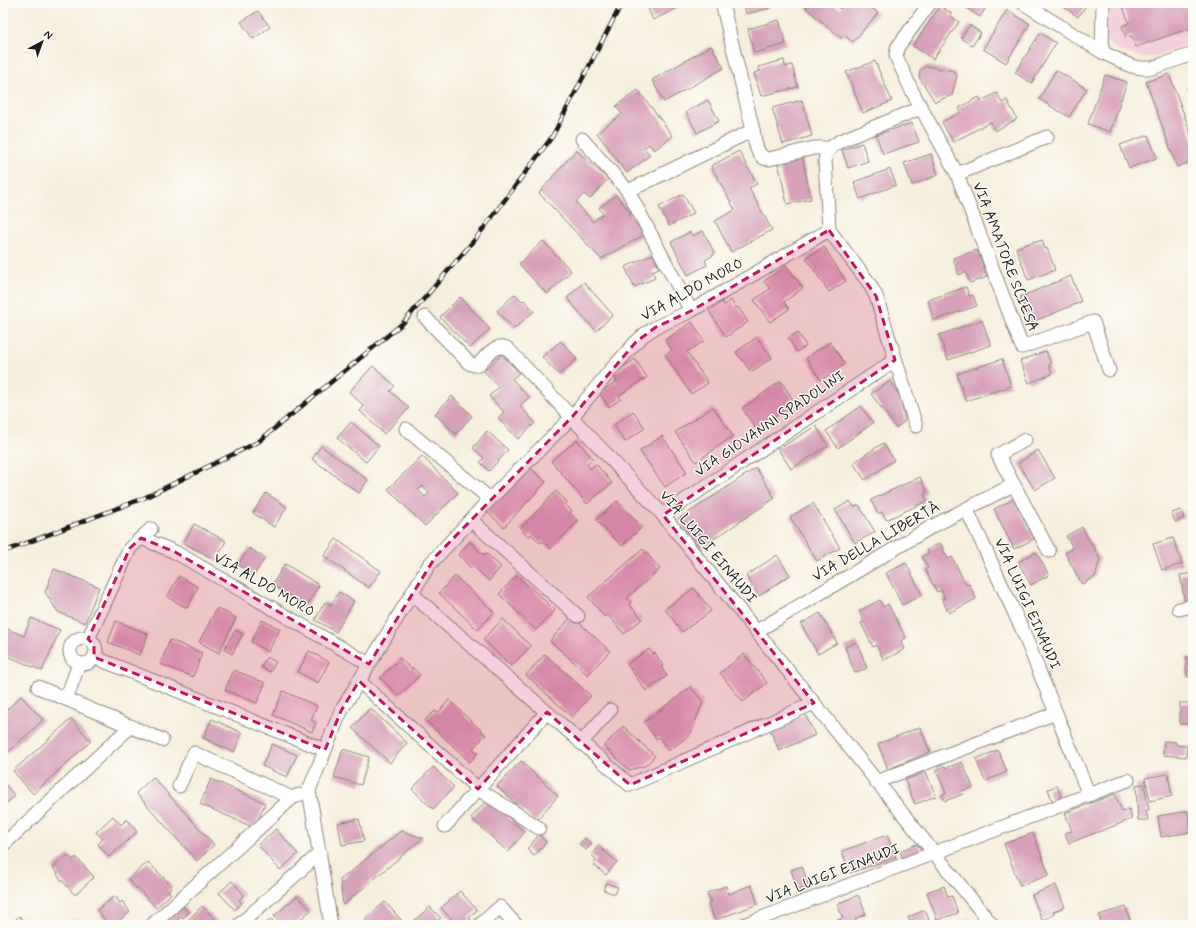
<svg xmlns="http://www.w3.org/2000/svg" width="1196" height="928" font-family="Mynerve,sans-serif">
<rect width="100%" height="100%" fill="#fdfcf7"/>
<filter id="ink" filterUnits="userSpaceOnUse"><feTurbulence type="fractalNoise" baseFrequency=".025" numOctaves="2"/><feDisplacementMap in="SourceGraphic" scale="8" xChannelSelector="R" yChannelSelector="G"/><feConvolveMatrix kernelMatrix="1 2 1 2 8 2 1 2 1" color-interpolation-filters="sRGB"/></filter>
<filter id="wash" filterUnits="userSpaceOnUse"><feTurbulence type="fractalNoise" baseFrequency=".012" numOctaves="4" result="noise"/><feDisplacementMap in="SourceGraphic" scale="16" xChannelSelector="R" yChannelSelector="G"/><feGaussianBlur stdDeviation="0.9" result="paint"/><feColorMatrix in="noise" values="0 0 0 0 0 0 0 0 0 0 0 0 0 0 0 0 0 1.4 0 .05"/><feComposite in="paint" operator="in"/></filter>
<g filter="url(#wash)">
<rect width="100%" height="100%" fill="#f6eedc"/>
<path fill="#f5cfdb" d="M1109 3H1193V42L1154 57 1145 58 1119 51 1106 41Z"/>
<g id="blocks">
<g fill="#d8a2ba" fill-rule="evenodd">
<path d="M646 3H688L653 20Z"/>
<path d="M744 3H768L770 8 746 14Z"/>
<path d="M807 3H834L833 4 840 9 845 3H871L869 6 878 13 853 42 844 35 841 38 806 8 809 4Z"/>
<path d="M959 3H989L980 17Z"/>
<path d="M1063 3H1088L1078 17 1061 5Z"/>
<path d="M1133 3H1193V27L1136 47 1132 36 1126 38 1122 26 1129 23 1123 7Z"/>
<path d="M940 6 951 13 950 15 959 22 933 59 913 46Z"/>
<path d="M1007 10 1030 24 1006 63 983 49Z"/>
<path d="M258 11 270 27 253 39 241 22Z"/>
<path d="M779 20 786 44 754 53 748 29Z"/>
<path d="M970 25 981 33 972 46 961 38Z"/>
<path d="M1040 33 1056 43 1032 83 1015 73Z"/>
<path d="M711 46 724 68 664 102 652 80Z"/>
<path d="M784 60 785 67 792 65 798 87 761 96 754 73 760 71 758 67Z"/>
<path d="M875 61 892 101 863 113 846 72Z"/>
<path d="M926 66 954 71 957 76 952 95 935 102 919 77 920 70Z"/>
<path d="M1056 70 1087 89 1069 117 1039 99Z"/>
<path d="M1169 74 1193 139V161L1177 167 1146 82Z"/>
<path d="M1105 75 1127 82 1110 132 1088 124Z"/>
<path d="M1193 84V102L1187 87Z"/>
<path d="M638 90 673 136 654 150 649 144 644 148 650 155 627 173 597 133 622 114 616 106Z"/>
<path d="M997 93 1002 103 1007 100 1017 119 995 131 991 122 953 142 942 122 961 112 959 108 979 97 981 101Z"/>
<path d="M708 100 719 121 697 133 686 112Z"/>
<path d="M802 100 812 136 783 144 772 108Z"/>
<path d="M912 123 919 142 883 154 876 135Z"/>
<path d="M1148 135 1157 158 1129 168 1120 145Z"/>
<path d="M862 143 868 161 848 168 842 150Z"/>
<path d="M576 150 608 179 590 199 584 194 576 202 593 222 603 214 599 208 616 195 631 213 629 215 644 235 601 259 539 193Z"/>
<path d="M739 151 757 184 749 188 772 230 731 252 715 221 735 210 711 166Z"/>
<path d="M931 154 938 175 912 185 904 163Z"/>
<path d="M802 156 811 199 787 204 778 161Z"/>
<path d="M890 169 896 185 860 199 854 182Z"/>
<path d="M683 194 694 213 669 226 659 207Z"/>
<path d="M703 231 715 254 705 260 707 265 688 275 671 242 690 232 692 236Z"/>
<path d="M1042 240 1045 249 1047 248 1055 270 1028 280 1016 248 1035 241 1036 242Z"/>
<path d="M543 241 571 271 547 294 519 264Z"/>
<path d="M824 247 846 281 829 292 806 258Z"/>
<path d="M977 250 987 277 970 283 966 272 959 275 953 258Z"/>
<path d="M653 254 659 268 652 271 655 278 634 287 625 267Z"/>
<path d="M786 265 803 288 784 302 789 309 770 322 754 300 770 289 764 281Z"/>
<path d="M1071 276 1081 302 1030 323 1020 297Z"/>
<path d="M584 282 613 315 596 331 567 298Z"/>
<path d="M966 287 969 296 973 295 977 306 934 320 928 300Z"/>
<path d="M515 294 522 301 524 300 534 311 514 329 497 311Z"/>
<path d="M460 297 490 329 470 348 440 317Z"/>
<path d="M731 300 736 308 738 307 748 322 726 337 709 311 722 302 724 305Z"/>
<path d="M982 320 991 345 948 360 939 335Z"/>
<path d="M692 322 704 341 687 352 708 383 691 394 665 355 672 350 665 340Z"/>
<path d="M798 332 806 346 797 352 788 338Z"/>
<path d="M757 337 772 358 751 372 736 352Z"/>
<path d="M561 341 577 359 559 375 542 357Z"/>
<path d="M830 342 845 364 821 380 806 358Z"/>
<path d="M1046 351 1051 364 1049 365 1052 374 1029 383 1020 361Z"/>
<path d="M502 354 519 373 512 379 529 397 520 406 535 423 518 439 498 418 504 412 489 396 499 387 484 371Z"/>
<path d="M635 359 647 377 619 396 621 399 609 407 599 393 617 381 613 374Z"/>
<path d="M1002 359 1011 386 966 401 957 374Z"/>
<path d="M373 366 395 386 390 391 409 408 384 434 360 411 364 406 349 392Z"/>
<path d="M781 381 795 403 756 429 742 408Z"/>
<path d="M890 381 900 396 905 421 896 428 871 394Z"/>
<path d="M452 396 472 416 456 434 435 414Z"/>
<path d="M861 406 873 423 838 448 826 431Z"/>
<path d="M713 407 733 436 696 462 675 432Z"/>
<path d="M633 411 645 428 625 442 614 425Z"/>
<path d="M351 422 379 446 366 462 337 438Z"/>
<path d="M816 426 828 446 791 469 778 449Z"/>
<path d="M487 431 508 450 489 471 480 462 484 458 473 448Z"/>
<path d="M662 436 687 472 665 487 640 451Z"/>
<path d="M577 440 593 459 587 464 590 469 596 464 612 483 587 504 551 461Z"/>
<path d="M883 443 894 460 865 480 853 463Z"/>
<path d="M321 446 368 480 359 493 312 459Z"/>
<path d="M1038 450 1055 478 1035 490 1018 463Z"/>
<path d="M422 456 458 493 425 526 388 489ZM423 486 429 493 425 497 418 490Z"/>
<path d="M528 466 546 482 504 527 486 511Z"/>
<path d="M756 468 775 498 699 549 679 519Z"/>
<path d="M920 477 927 492 924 494 927 501 886 520 882 512 878 514 871 500Z"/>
<path d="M556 491 567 502 565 504 572 511 570 513 578 521 551 549 542 541 540 543 531 534 529 537 520 529Z"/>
<path d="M266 493 287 507 274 527 253 513Z"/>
<path d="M1014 499 1034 539 1014 549 994 509Z"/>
<path d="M617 501 642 527 622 546 596 520Z"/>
<path d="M850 501 854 507 859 505 875 532 855 543 835 510Z"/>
<path d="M813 503 840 548 817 561 790 517Z"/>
<path d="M1181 510 1184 518 1175 522 1172 513Z"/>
<path d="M1193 512V523L1189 513Z"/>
<path d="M194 524 226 541 216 560 184 543Z"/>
<path d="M1082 527 1100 559 1095 577 1082 584 1065 553 1073 548 1066 536Z"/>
<path d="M1193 533V548L1188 535Z"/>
<path d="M1173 538 1182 564 1162 570 1153 544Z"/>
<path d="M336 539 381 571 369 588 324 556Z"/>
<path d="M470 542 484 555 486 553 501 567 489 581 474 567 472 569 458 555Z"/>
<path d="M940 543 948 559 952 557 966 585 969 584 976 599 949 613 942 599 945 598 941 590 937 592 925 570 928 568 922 557 929 553 927 550Z"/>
<path d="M249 548 265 558 254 575 238 565Z"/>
<path d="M643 549 660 569 627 598 631 602 629 604 642 619 624 634 607 614 605 617 588 597Z"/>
<path d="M1036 552 1049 575 1031 585 1018 562Z"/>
<path d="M777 555 790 575 759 596 746 576Z"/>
<path d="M906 563 922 595 902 605 886 573Z"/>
<path d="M285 564 319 585 307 606 272 585Z"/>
<path d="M54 569 99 587 85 623 58 612 45 592Z"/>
<path d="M1193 573V601L1185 603 1180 575Z"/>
<path d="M517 575 555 610 536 630 499 594Z"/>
<path d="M179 576 198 587 187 608 167 597Z"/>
<path d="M455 576 494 612 478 630 439 593Z"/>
<path d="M694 588 711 611 682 632 665 609Z"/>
<path d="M339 592 354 601 336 632 315 620 325 602 331 605Z"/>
<path d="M880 600 883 607 888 604 906 638 901 641 905 649 884 660 876 645 873 647 861 623 864 622 859 611Z"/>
<path d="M217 608 236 618 219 653 199 642Z"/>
<path d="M820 613 837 643 818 654 801 624Z"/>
<path d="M572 616 610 651 588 675 550 641Z"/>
<path d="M31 618 60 630 42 671 3 654V627L24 636Z"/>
<path d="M503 619 531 646 511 666 483 639Z"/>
<path d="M262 620 280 629 268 652 251 642Z"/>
<path d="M116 621 148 634 140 655 108 642Z"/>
<path d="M235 630 243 634 232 654 224 649Z"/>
<path d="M170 640 202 653 193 677 160 664Z"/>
<path d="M857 642 867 668 855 673 845 647Z"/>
<path d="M649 649 653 654 655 653 663 666 661 667 667 676 646 691 627 664Z"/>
<path d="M309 651 329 662 318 683 298 672Z"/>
<path d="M545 654 591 696 572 717 526 675Z"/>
<path d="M744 654 767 683 743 702 720 673Z"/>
<path d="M267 657 276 662 270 672 261 667Z"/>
<path d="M1186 657H1193V676L1187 677Z"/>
<path d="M400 658 411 669 413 668 420 675 399 696 380 678Z"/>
<path d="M234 670 265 683 257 703 225 690Z"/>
<path d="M691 687 703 702 690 735 668 751 659 737 656 739 644 722Z"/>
<path d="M283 691 317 706 311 720 316 723 312 732 273 715Z"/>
<path d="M21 696 43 720 3 757V713Z"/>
<path d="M449 700 486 735 473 748 478 753 470 762 425 720 435 711 438 713Z"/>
<rect x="1180" y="703" width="13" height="21"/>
<path d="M370 708 407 743 390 763 352 728Z"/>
<path d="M805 714 815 735 779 751 770 729Z"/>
<path d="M71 719 91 741 33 794 13 771Z"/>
<path d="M212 719 242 733 234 752 203 738Z"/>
<path d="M623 726 655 756 645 766 629 770 604 746Z"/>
<path d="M920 727 930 752 888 769 878 744Z"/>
<path d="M1164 741 1176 742V745L1187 746 1186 757 1163 755Z"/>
<path d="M272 744 297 755 287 777 262 766Z"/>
<path d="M343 749 369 757 361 785 334 777Z"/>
<path d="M998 750 1007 772 985 781 976 759Z"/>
<path d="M521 761 558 796 535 822 497 786Z"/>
<path d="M962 762 973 787 962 791 963 794 945 801 942 795 946 793 936 770 945 766 946 768Z"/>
<path d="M433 767 454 787 433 809 412 789Z"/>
<path d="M926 772 936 796 915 804 905 780Z"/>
<path d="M1168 774 1172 796 1150 801 1145 778Z"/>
<path d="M153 777 214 845 197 861 136 793Z"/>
<path d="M211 779 265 803 255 828 200 804Z"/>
<path d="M4 783 15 796 3 806V784Z"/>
<path d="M1144 784 1149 810H1146L1148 820H1138L1136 785Z"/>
<path d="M1057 786 1062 799 1053 803 1048 789Z"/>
<path d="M1115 794 1122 812 1129 809 1132 819 1069 843 1065 833 1072 831 1065 813Z"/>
<path d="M488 799 525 832 508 852 471 818Z"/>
<path d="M1188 811 1191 832 1161 837 1158 816Z"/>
<path d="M113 816 121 825 127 819 137 832 109 857 98 844 103 839 96 832Z"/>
<path d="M359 819 364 841 342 845 338 823Z"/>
<path d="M276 829 298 854 280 870 258 845Z"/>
<path d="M401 831 423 838 343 905 340 880Z"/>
<path d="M1033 833 1049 875 1020 886 1004 844Z"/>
<path d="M539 835 546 842 534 856 527 849Z"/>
<path d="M887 835 896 857 850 873 842 851Z"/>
<path d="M585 838 592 844 586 850 579 844Z"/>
<path d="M917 844 923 852 903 859 900 851Z"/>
<path d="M598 846 617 862 606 875 593 864 597 860 591 855Z"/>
<path d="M68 855 73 860 76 857 94 877 75 895 57 875 58 874 53 868Z"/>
<path d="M148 862 172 886 168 891 171 894 156 908 137 887 136 888 128 879Z"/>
<path d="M802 866 809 886 798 890 791 870Z"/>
<path d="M232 881 244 895 239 900 242 903 235 910 219 893Z"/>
<path d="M606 883 618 887 615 894 603 890Z"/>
<path d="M751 885 758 904 715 920 708 903 711 902 707 893 726 886 729 894Z"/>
<path d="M1056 885 1065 907 1053 912 1054 915 1042 920 1032 895Z"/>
<path d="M944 886 948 897 952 896 958 913 937 920 927 892Z"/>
<path d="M460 891 477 910 469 918 471 920 466 924 464 921 460 925H457L441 908Z"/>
<path d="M858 895 866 914 855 919 858 925H838L836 921 843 918 837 904Z"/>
<path d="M115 896 120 903 122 901 130 912 113 925H109L97 910Z"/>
<path d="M297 896 311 910 294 925H282L274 916Z"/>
<path d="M385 902 402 921 397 925H370L365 919Z"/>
<path d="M182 905 189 913 183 918 182 916 174 923H170L166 919Z"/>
<path d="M202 906 218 922 215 925H190L187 921Z"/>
<path d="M430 907 441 918 433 925H409Z"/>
<path d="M1126 907 1131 925H1102L1099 915Z"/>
<path d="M925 910 929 920 917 925H911L908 917Z"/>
<path d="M19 916 27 925H10Z"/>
<path d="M271 919 276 925H264Z"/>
<path d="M965 920 970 925H960Z"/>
<path d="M75 921 79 925H70Z"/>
<path d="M1164 921 1165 925H1153V923Z"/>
</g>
</g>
</g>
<g filter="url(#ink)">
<use href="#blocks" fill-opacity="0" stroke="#89857c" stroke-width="1"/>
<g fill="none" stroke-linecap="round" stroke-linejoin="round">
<defs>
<g id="minor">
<path d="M722 3 753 130"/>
<path d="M930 3 897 48 896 56 912 91 957 174 1022 347 1093 322 1109 370"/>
<path d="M1023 3 1102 52 1131 66 1141 68H1152L1193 54"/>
<path d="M1102 52 1103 3"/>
<path d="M582 139 628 191"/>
<path d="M957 174 1047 137"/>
<path d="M829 230 869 283 876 296 916 426"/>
<path d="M829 230 825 160 827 152 830 148"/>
<path d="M691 311 628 191 753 130C755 140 756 159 769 159L814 148H830L840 141 921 108"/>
<path d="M425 317 469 363 474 365H478C485 357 497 341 508 349L663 515 992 925"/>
<path d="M406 429 490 499"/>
<path d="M1025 440 998 455 1049 551"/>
<path d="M967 510 1022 629 1089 795"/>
<path d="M663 515 895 360"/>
<path d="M471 520 578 616"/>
<path d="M141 538 175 552 369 664"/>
<path d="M412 594 630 785 814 703"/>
<path d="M1179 609 1193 606"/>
<path d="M757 631 931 527 1013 485"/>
<circle cx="83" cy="651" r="13"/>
<path d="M88 639 130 548 151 529"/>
<path d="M94 657 325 750"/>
<path d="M359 681 478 789 539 828"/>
<path d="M38 687 162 740"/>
<path d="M66 699 79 664"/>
<path d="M581 743 610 710"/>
<path d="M876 782 1056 713"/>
<path d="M179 786 194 753 292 798 299 795"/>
<path d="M445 826 547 712"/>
<path d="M3 845 131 726"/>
<path d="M152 925 292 798"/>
<path d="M239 925 320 853"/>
<path d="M331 925 309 790 341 711 429 565 490 499 572 417 610 371 636 342 645 334 656 327 691 311 829 230"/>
<path d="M480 925 500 907 516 925"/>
<path d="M743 925 1128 780"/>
</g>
</defs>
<use href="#minor" stroke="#89857c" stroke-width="15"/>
<use href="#minor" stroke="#fff" stroke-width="13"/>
<defs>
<path id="rail" d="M3 552 144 498 258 442 403 323 477 237 552 137 622 3"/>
</defs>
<use href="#rail" stroke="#1c1c1c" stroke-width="4.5"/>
<use href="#rail" stroke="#fdfcf7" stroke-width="3" stroke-dasharray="9" stroke-linecap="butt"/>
</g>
</g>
<path fill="#c2185b" fill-opacity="0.2" stroke="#c2185b" stroke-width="3" stroke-dasharray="8 5" stroke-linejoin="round" d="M829 230 876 296 895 360 663 515 814 703 630 785 547 712 478 789 359 681 341 711 325 750 94 657V645L88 639 130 548 141 538 175 552 369 664 436 556 572 417 636 342 656 327 691 311Z"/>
<g text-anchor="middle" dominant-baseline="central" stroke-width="3" stroke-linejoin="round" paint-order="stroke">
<g font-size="15" fill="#1c1c1c" stroke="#fdfcf7">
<text transform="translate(1005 257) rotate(69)">VIA AMATORE SCIESA</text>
<text transform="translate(692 290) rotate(-29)">VIA ALDO MORO</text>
<text transform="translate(770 424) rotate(-34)">VIA GIOVANNI SPADOLINI</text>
<text transform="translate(876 542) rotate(-30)">VIA DELLA LIBERTÀ</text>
<text transform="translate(708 547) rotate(50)">VIA LUIGI EINAUDI</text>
<text transform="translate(264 585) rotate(30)">VIA ALDO MORO</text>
<text transform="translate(1027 604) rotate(66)">VIA LUIGI EINAUDI</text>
<text transform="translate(833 874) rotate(-21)">VIA LUIGI EINAUDI</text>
</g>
</g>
<rect width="1196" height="928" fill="none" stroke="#fdfcf7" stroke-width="16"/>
<g transform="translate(42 42) rotate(41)" stroke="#fdfcf7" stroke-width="3" paint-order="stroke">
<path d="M0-3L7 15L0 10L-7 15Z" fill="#1c1c1c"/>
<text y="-6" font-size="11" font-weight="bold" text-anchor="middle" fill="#1c1c1c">N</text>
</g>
</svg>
